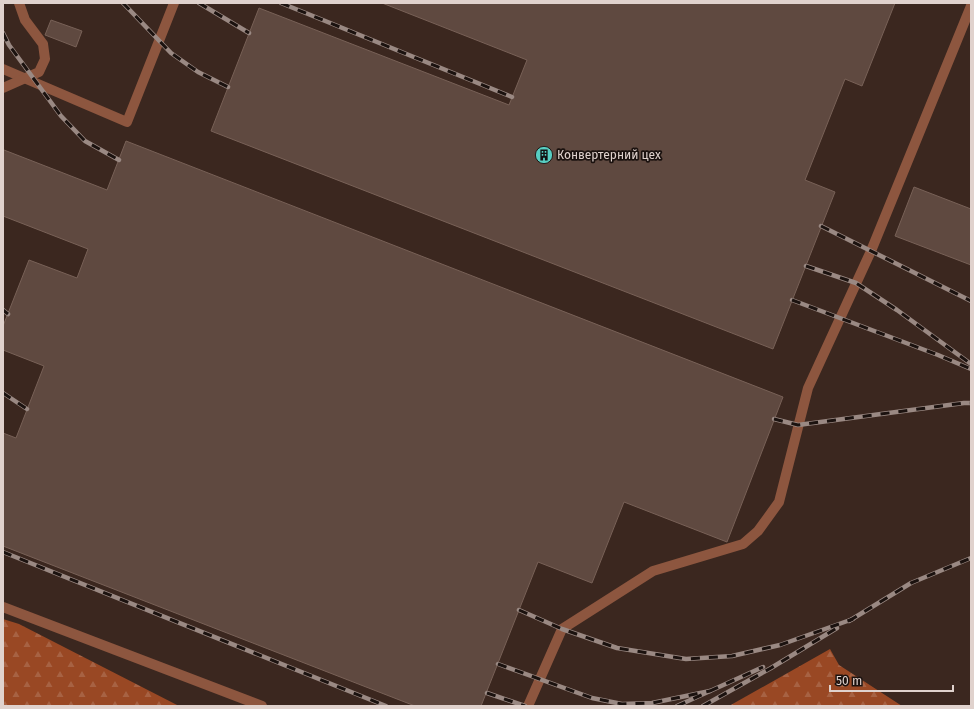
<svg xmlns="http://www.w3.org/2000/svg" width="974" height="709" font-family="'Fira Sans',sans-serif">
<defs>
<pattern id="forest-firs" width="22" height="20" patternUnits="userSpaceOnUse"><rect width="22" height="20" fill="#994824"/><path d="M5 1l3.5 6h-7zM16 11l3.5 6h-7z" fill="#a76243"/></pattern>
</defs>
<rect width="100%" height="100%" fill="#3b271f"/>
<g fill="url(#forest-firs)">
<path d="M3 619 19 624 179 706H3Z"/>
<path d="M830 649 839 665 902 706H729Z"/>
</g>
<g fill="#5f4940" stroke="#786157">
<path d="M382 3H895L862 86 845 79 805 180 835 192 773 349 211 131 259 8 509 105 527 60Z"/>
<path d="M51 20 82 31 76 47 45 35Z"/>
<path d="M126 141 783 397 727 542 624 502 592 583 538 562 481 706H415L3 546V433L16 438 44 366 3 350V326L29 260 77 278 88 249 3 216V151L4 150 107 190Z"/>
<path d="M914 187 971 209V265L895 236Z"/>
</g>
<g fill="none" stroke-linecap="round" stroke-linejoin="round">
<g stroke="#8d563f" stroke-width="10">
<path d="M3 69 127 122 174 3"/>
<path d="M3 88 39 72 45 59 43 44 25 20 19 3"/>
<path d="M3 607 262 706"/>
<path d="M528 706 562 629 653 571 743 544 758 531 779 502 808 388 871 251 971 6"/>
</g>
<defs>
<g id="rail">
<path d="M123 3 171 53 198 72 228 87"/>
<path d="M199 3 249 33"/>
<path d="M281 3 512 97"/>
<path d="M3 33 9 45 61 116 85 141 119 160"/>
<path d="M821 226 971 301"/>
<path d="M806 266 856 283 897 310 971 364"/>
<path d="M792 300 938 355 971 369"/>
<path d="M3 310 8 314"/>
<path d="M3 393 27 409"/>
<path d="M774 419 798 425 964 403H971"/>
<path d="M3 552 386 706"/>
<path d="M519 610 562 629 617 648 686 659 732 656 780 645 853 619"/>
<path d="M849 621 911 583 971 558"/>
<path d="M498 664 592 698 622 704 652 703 710 691"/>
<path d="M487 693 525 706"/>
<path d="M677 706 763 667"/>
<path d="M703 706 771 668 837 628"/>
</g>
</defs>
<use href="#rail" stroke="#9a8983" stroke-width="4.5"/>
<use href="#rail" stroke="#1b120f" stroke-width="3" stroke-dasharray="9" stroke-linecap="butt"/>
</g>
<defs>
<symbol id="building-disc" viewBox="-11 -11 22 22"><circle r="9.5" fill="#57cec2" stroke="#1b120f"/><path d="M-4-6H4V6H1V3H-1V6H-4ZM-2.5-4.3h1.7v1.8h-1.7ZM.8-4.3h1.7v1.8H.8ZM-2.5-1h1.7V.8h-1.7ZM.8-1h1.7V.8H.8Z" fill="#111"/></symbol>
</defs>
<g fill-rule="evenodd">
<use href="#building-disc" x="534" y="145" width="20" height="20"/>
</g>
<g text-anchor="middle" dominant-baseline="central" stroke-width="3.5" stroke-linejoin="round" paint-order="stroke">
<g font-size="12" fill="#e0d2cd" stroke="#1b120f" text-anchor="start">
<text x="557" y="155">Конвертерний цех</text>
</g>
</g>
<rect width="974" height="709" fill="none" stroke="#e0d2cd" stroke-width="8"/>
<path d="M830 685v6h123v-6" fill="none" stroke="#e0d2cd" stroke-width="2"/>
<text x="836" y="685" font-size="12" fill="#e0d2cd" stroke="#1b120f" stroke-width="3" paint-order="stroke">50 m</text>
</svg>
